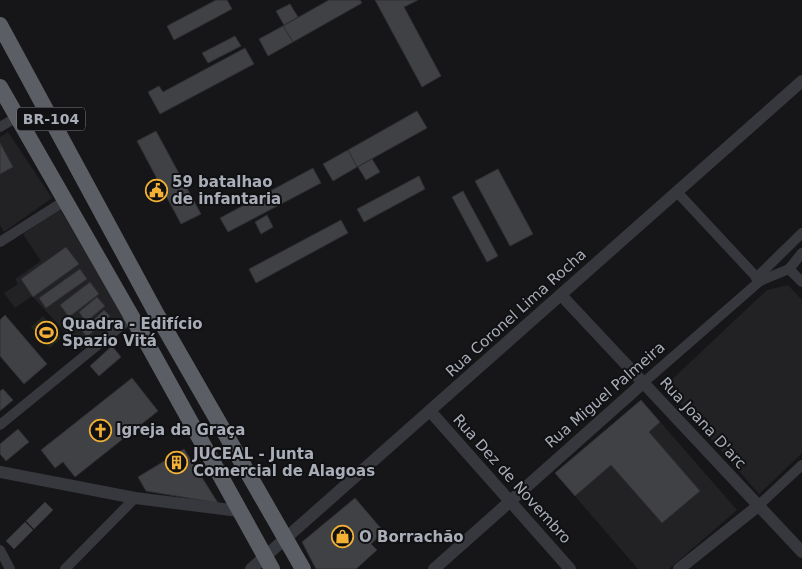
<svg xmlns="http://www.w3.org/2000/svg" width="802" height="569" font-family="'DejaVu Sans',sans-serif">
<rect width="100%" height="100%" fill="#161618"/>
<g fill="#222225">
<path d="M8 132 52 198 4 232 0 225V137Z"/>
<path d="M60 209 124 318 81 349 32 296 15 308 4 293 18 284 15 279 41 261 23 234Z"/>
<path d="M788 285 802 300V453L759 494 665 386 767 290Z"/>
<path d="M641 400 737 510 669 569H638L555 473Z"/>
</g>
<path fill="#1e261f" d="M43 316 61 338 50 348 31 327Z"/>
<g fill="#404145" stroke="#303034">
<path d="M216 0H227L232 9 174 40 167 26Z"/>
<path d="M329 0H360L362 3 293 42 283 26Z"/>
<path d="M375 0H418L404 7 441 76 422 87Z"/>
<path d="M290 4 298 17 284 25 276 11Z"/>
<path d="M283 26 293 42 268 56 259 39Z"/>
<path d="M235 36 241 46 208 63 202 53Z"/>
<path d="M245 48 254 64 160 114 148 92 159 86 163 92Z"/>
<path d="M417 111 427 128 357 167 348 150Z"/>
<path d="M156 131 201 214 181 224 137 141Z"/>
<path d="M0 143 13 167 0 174Z"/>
<path d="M348 150 357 167 333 181 323 164Z"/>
<path d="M372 159 380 172 366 180 358 167Z"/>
<path d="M313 168 321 183 228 232 220 218Z"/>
<path d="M498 169 533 234 510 246 475 181Z"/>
<path d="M419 176 425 189 364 222 357 209Z"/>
<path d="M463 191 498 256 487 262 452 197Z"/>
<path d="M267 215 273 227 261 234 255 222Z"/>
<path d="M341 220 348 233 256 283 249 269Z"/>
<path d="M66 247 79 264 33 297 21 279Z"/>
<path d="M80 269 87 279 46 308 39 298Z"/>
<path d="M90 282 99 294 69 317 60 305Z"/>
<path d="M97 297 105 306 86 322 79 312Z"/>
<path d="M104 310 110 316 87 337 82 331Z"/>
<path d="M5 315 47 364 24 384 0 356V320Z"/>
<path d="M112 346 121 357 99 376 90 366Z"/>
<path d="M132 378 158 411 75 477 63 462 55 468 41 450Z"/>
<path d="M3 389 13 400 0 411V391Z"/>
<path d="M641 400 660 422 649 432 700 491 662 523 611 465 575 496 555 473Z"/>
<path d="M18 429 29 442 6 461 0 454V444Z"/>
<path d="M184 449 218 503 146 491 138 477Z"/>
<path d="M355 498 384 532 371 544 377 550 356 569H316L302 542Z"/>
<path d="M45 502 53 510 34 529 26 521Z"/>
<path d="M25 522 33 530 14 549 6 541Z"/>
</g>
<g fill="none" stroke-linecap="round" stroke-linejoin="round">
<g stroke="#37383d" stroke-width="10">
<path d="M0 127 17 117"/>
<path d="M677 192 760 281"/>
<path d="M0 242 66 200"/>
<path d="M789 269 802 282"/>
<path d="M756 278 802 233"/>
<path d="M643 383 760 281 789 269 802 253"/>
<path d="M0 425 132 317"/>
<path d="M758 506 802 465"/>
<path d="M0 550 10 569"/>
<path d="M65 569 135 498"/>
</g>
<g stroke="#37383d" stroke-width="12">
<path d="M561 295 802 552"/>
<path d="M430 411 570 569"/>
<path d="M0 472 135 498 239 511"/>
<path d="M251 569 802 81"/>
<path d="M434 569 643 383"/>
<path d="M679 569 758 506"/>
</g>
<g stroke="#5b5e65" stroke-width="16">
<path d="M0 25 156 313 303 569"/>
<path d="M0 87 148 345 272 569"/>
</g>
</g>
<defs>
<symbol id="civic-ring" viewBox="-11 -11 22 22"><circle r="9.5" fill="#111113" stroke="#f2b134" stroke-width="1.5"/><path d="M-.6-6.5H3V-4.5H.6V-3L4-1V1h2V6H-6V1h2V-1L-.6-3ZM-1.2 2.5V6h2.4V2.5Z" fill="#f2b134"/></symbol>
<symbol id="stadium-ring" viewBox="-11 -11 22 22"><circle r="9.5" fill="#111113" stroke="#f2b134" stroke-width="1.5"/><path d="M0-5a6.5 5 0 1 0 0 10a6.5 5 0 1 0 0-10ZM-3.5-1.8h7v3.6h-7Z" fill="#f2b134"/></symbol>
<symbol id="church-ring" viewBox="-11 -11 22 22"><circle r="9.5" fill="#111113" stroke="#f2b134" stroke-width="1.5"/><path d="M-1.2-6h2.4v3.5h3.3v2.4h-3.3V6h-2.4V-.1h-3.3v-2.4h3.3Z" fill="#f2b134"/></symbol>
<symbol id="building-ring" viewBox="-11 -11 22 22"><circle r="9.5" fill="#111113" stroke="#f2b134" stroke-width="1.5"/><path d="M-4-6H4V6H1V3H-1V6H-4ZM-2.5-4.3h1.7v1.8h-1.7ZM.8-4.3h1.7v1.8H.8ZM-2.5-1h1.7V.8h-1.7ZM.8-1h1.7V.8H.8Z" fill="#f2b134"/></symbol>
<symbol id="shop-ring" viewBox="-11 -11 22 22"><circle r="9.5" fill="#111113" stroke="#f2b134" stroke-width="1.5"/><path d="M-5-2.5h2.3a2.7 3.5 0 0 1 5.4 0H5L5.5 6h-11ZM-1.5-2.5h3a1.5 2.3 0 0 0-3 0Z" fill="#f2b134"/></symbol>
</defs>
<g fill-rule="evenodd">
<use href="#civic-ring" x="144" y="178" width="25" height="25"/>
<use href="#stadium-ring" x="34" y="320" width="25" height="25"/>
<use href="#church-ring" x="88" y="418" width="25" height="25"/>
<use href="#building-ring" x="164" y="450" width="25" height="25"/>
<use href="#shop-ring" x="330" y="524" width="25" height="25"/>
</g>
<g text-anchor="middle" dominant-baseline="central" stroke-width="4" stroke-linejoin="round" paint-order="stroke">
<rect fill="#111113" stroke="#7b7e86" stroke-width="1" x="17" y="107.5" width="68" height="23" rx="4"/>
<g font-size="14" font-weight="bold" fill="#a8adb8">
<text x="51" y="119">BR-104</text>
</g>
<g font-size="15" font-weight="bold" fill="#a8adb8" stroke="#111113" text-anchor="start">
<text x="172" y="182">59 batalhao<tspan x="172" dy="17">de infantaria</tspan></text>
<text x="62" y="324">Quadra - Edifício<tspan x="62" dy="17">Spazio Vitá</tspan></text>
<text x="116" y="430">Igreja da Graça</text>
<text x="193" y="454">JUCEAL - Junta<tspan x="193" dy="17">Comercial de Alagoas</tspan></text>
<text x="359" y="537">O Borrachão</text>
</g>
<g font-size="15" fill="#a8adb8" stroke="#111113">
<text transform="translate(516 313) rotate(-42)">Rua Coronel Lima Rocha</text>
<text transform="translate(605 395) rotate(-41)">Rua Miguel Palmeira</text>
<text transform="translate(703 423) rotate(47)">Rua Joana D'arc</text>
<text transform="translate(512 479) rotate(48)">Rua Dez de Novembro</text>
</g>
</g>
</svg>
